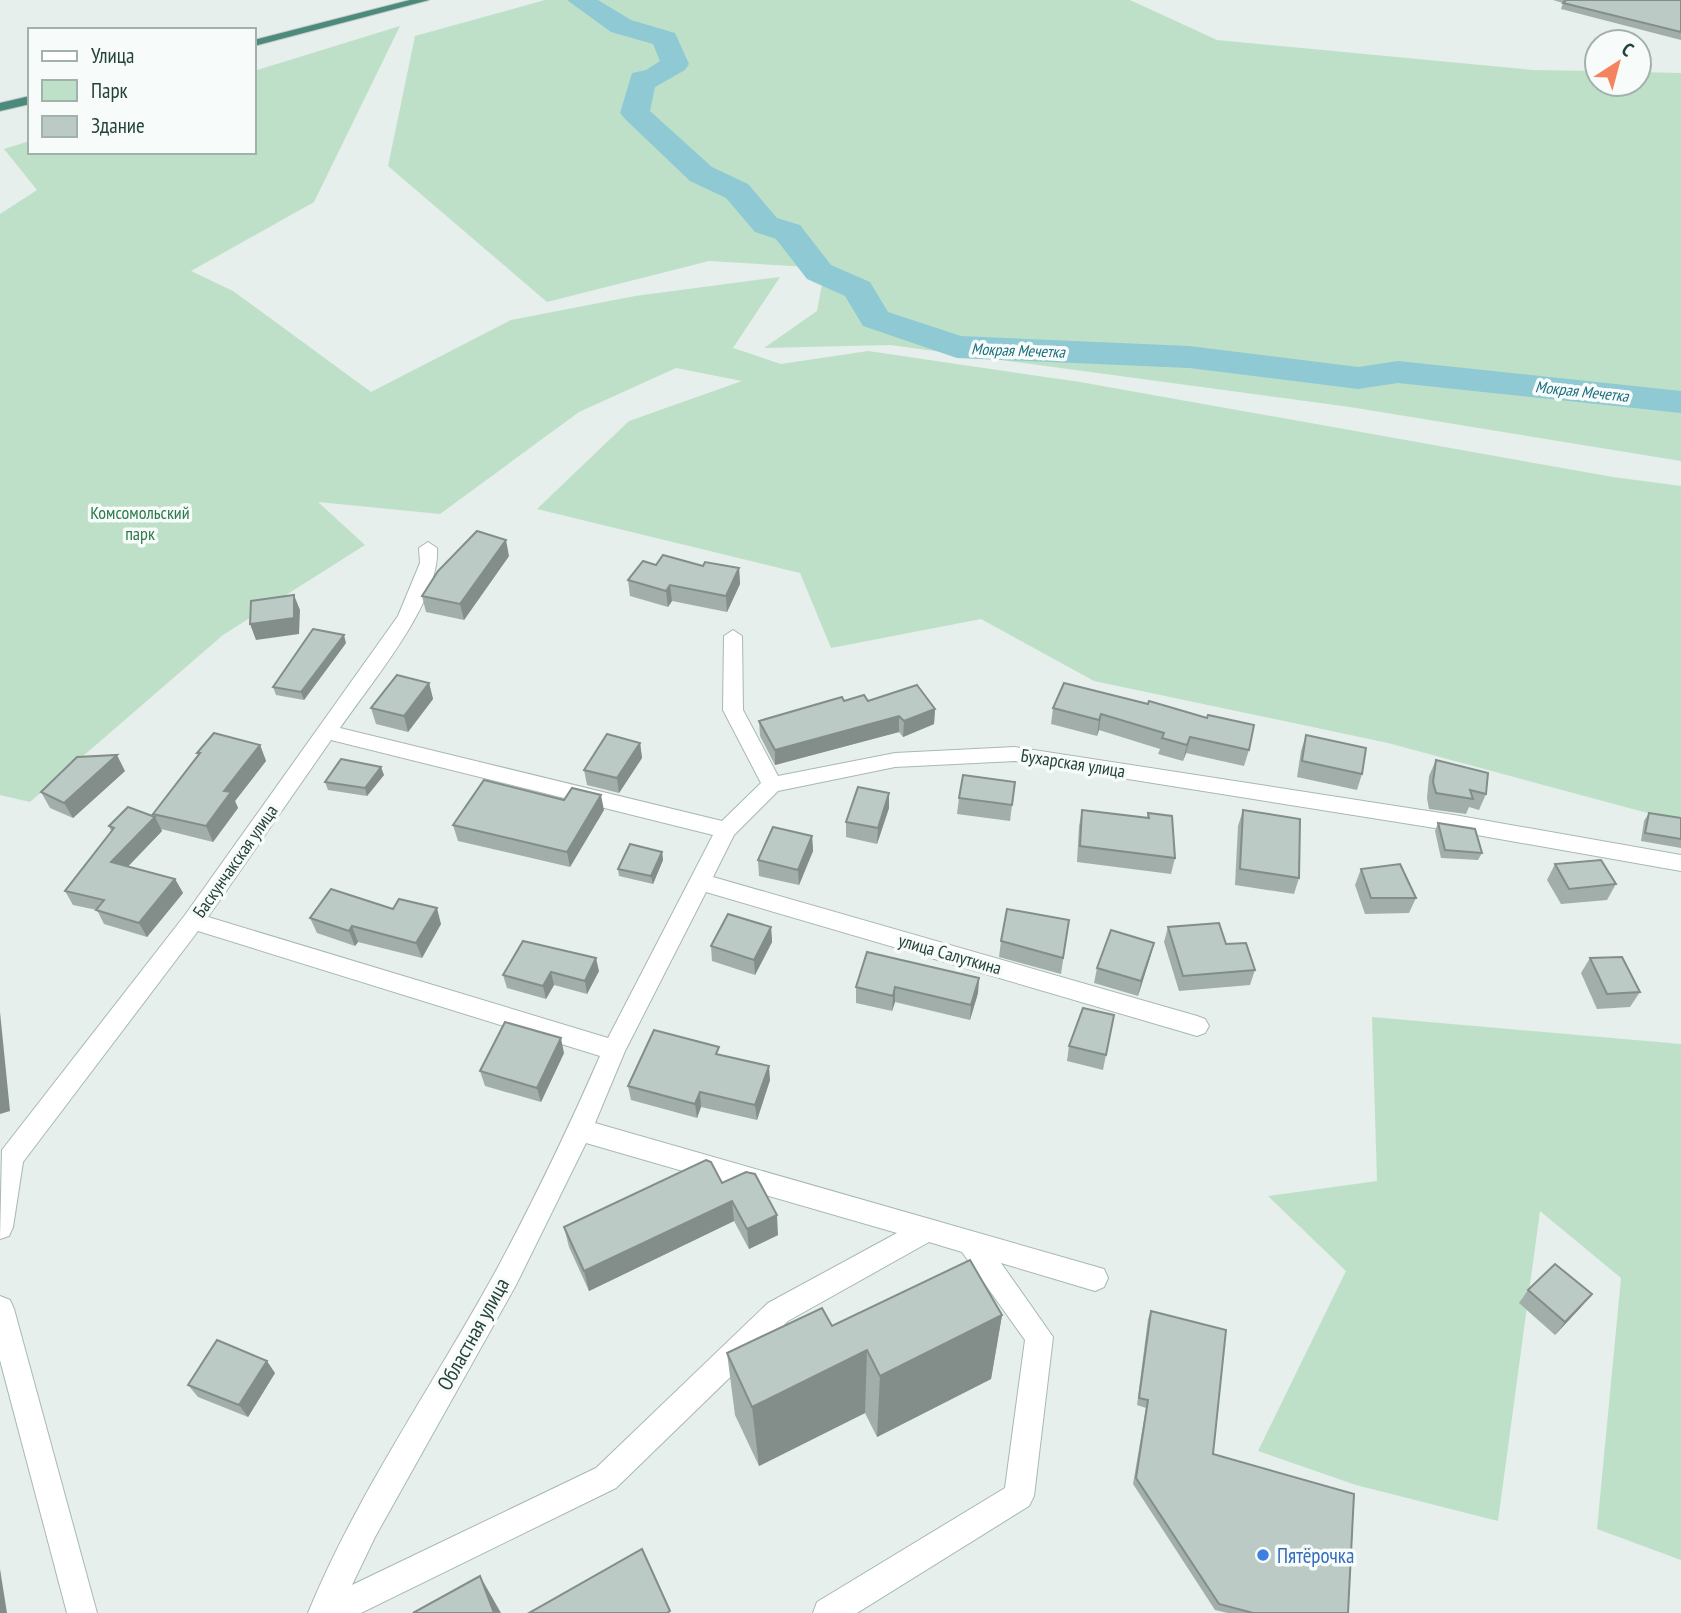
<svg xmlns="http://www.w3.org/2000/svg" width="1681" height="1613" font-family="'PT Sans Narrow',sans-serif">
<rect width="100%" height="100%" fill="#e6efeb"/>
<g fill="#bfe0c8">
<path d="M545 0H1130L1217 40 1533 70 1597 71V84H1639V72L1681 73V461L1350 407 890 345 764 348 817 311 825 268 709 261 547 302 388 166 415 36Z"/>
<path d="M400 26 314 202 191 271 233 291 371 392 511 320 635 296 780 277 733 348 781 364 868 351 1080 382 1613 477 1681 486V822L1388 743 1094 681 981 619 831 648 800 573 537 509 629 421 742 381 676 368 579 412 440 514 318 502 365 545 223 635 30 802 0 795V214L37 190 4 149 30 141V152H254V71Z"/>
<path d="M1372 1017 1681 1044V1560L1597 1529 1621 1278 1540 1211 1498 1521 1356 1485 1258 1451 1346 1271 1268 1196 1377 1181Z"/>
</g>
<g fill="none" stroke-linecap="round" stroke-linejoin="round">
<path fill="#8ec9d4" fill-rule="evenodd" d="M567 0H598L631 20 675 33 689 64 685 70 655 87 650 111 712 167 748 184 777 218 800 225 831 265 870 282 888 312 961 336 1189 346 1358 367 1398 361 1681 391V413L1398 383 1358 389 1189 368 957 358 863 326 845 296 807 279 776 239 755 232 726 198 690 181 625 119 620 113 632 73 646 70 660 61 653 44 611 32Z"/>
<defs>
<g id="minor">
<path d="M428 542 437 548C441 601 370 684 340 728L722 821 761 783 723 710 724 636 733 630 742 636 743 710 778 776 895 753 1015 747 1460 816 1681 855V871L1460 832 1015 761 895 767 778 791 734 835 713 877 1197 1016 1205 1019 1209 1026 1205 1033 1197 1036 706 892 625 1051 595 1123 1104 1269 1108 1278 1104 1287 1095 1291 1001 1263 1053 1337 1034 1496 1029 1506 857 1613H813L817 1602 1005 1488 1025 1340 962 1252 929 1242 788 1321 616 1488 361 1613H308C358 1491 435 1383 498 1267 535 1198 569 1127 600 1056L198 931 23 1162 13 1227 9 1236 0 1239 2 1150 185 915 398 616 420 563 419 548ZM331 740 713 835 608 1038 208 917ZM586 1143 897 1233 768 1303 596 1468 352 1585 375 1537 516 1285Z"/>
<path d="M0 1296 10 1300 14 1309 97 1613H67L0 1360Z"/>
</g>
<g id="trunk">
<path d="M410 0H429L254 46V40Z"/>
<path d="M30 96V104L0 111V103Z"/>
</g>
</defs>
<use href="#minor" stroke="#a8b8b2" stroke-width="2"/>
<use href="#trunk" stroke="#c2cac8" stroke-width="2"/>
<use href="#minor" fill="#fff" fill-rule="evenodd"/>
<use href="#trunk" fill="#4c8a7c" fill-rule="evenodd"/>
</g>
<g fill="#a1aea9">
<path d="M1553 0H1681V40L1561 9 1563 3Z"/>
<path d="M509 556 464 620 426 612 422 596Z"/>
<path d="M656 565 739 568 740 584 727 612 672 601 668 607 630 596 628 580Z"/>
<path d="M346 643 304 700 276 695 273 687Z"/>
<path d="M429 683 433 699 408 732 376 724 371 708Z"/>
<path d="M1064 683 1249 750 1244 766 1186 753 1183 761 1158 754 1160 749 1099 730 1097 736 1051 724 1053 708Z"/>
<path d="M844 701H868L935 709 934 724 903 737 899 732 775 765 760 736 759 721Z"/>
<path d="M1306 735 1362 774 1357 790 1297 777 1301 751Z"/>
<path d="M640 743 642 758 619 793 587 785 584 770Z"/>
<path d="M260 745 266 761 235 801 238 808 213 842 161 829 162 831 128 866 175 879 183 893 147 937 104 924 97 910 73 905 65 891 111 831 109 826 154 817 153 814 198 755 197 753Z"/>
<path d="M1436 760 1486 794 1479 810 1469 807 1466 814 1429 809 1427 798 1429 776Z"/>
<path d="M125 771 73 818 50 808 41 792Z"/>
<path d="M384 775 367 796 328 790 325 782Z"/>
<path d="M1015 782 1010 821 957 814 959 798Z"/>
<path d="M889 793V808L877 844 846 837V822Z"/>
<path d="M604 810 570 867 458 841 453 825Z"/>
<path d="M1082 810 1147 818 1148 813 1175 858 1171 874 1077 862 1079 826Z"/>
<path d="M1243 810 1299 878 1294 894 1235 885 1238 826Z"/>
<path d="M1649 813 1681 818V848L1641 841 1644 821Z"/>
<path d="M1438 823 1482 853 1478 860 1441 858 1435 831Z"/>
<path d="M812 836 813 851 799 885 759 876 758 860Z"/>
<path d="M662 852 663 860 653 884 619 876 618 869Z"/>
<path d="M1555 864 1616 884 1607 900 1561 904 1547 880Z"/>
<path d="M1361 869 1416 898 1409 913 1365 914 1355 885Z"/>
<path d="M310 918 441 924 422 958 358 942 355 946 317 933Z"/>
<path d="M1069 920 1061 974 999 957 1001 941Z"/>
<path d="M771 927 772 942 755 975 712 961 711 946Z"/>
<path d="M1168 927 1226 944 1255 970 1250 985 1179 991 1164 942Z"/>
<path d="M523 941 599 971 587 994 554 985 546 999 507 988 503 975Z"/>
<path d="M1154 943 1138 996 1094 983 1097 968Z"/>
<path d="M1590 958 1640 992 1630 1007 1597 1009 1581 973Z"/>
<path d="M979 978 978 993 970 1020 895 1002 892 1011 856 1003V987Z"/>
<path d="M1069 1046 1106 1055 1103 1070 1067 1061Z"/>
<path d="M564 1053 541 1102 485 1086 480 1071Z"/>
<path d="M719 1055 770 1080 757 1120 701 1107 697 1118 631 1100 628 1086Z"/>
<path d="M722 1183 778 1235 749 1249 734 1221 589 1291 569 1247 564 1227Z"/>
<path d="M1528 1290 1581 1307 1555 1335 1519 1303Z"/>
<path d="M1151 1311 1213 1454 1348 1613H1228L1215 1610 1133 1484 1146 1408 1137 1405 1148 1319Z"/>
<path d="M1002 1315 991 1379 877 1437 865 1413 759 1466 735 1415 727 1353 832 1326Z"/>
<path d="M275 1373 248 1417 198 1397 188 1385Z"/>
</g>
<g fill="#838d89">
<path d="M506 540 509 556 464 620 460 604Z"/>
<path d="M739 568 740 584 727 612 726 596Z"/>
<path d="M670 585 672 601 668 607 666 591Z"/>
<path d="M294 595 300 610 299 634 256 640 250 624Z"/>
<path d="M344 635 346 643 304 700 301 692Z"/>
<path d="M429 683 433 699 408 732 404 716Z"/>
<path d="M935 709 934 724 903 737 904 721Z"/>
<path d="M1101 714 1099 730 1097 736 1099 720Z"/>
<path d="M899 716V732L775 765V750Z"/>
<path d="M1190 737 1186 753 1183 761 1187 745Z"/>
<path d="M640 743 642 758 619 793 617 778Z"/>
<path d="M260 745 266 761 235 801 238 808 213 842 206 826 224 791Z"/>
<path d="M117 755 125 771 73 818 64 803Z"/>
<path d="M381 767 384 775 367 796 365 788Z"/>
<path d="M889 793V808L877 844 878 828Z"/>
<path d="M601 795 604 810 570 867 567 852Z"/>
<path d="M155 817 162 831 119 876 111 862Z"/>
<path d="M812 836 813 851 799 885 798 870Z"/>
<path d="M662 852 663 860 653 884 651 876Z"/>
<path d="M175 879 183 893 147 937 139 923Z"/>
<path d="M437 908 441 924 422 958 416 943Z"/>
<path d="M352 926 358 942 355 946 349 931Z"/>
<path d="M771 927 772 942 755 975 754 960Z"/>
<path d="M1154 943 1150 958 1138 996 1141 981Z"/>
<path d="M596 958 599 971 587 994 585 981Z"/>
<path d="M551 972 554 985 546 999 543 986Z"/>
<path d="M979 978 978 993 970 1020 971 1005Z"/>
<path d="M895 987V1002L892 1011 893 996Z"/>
<path d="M0 1012 10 1111 0 1114Z"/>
<path d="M561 1038 564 1053 541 1102 537 1088Z"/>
<path d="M769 1066 770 1080 757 1120 755 1105Z"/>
<path d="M700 1092 701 1107 697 1118 695 1104Z"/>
<path d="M732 1201 734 1221 589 1291 584 1271Z"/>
<path d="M777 1215 778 1235 749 1249 747 1229Z"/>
<path d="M1592 1294 1581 1307 1555 1335 1565 1322Z"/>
<path d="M1002 1315 991 1379 877 1437 880 1376Z"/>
<path d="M867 1350 865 1413 759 1466 752 1407Z"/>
<path d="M267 1361 275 1373 248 1417 239 1405Z"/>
<path d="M0 1569 7 1613H0Z"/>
<path d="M480 1576 501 1613H494Z"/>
</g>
<g fill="#bbcac4" stroke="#838d89" stroke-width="2">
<path d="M1566 0H1681V32L1563 3Z"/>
<path d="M477 531 506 540 460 604 422 596 438 571Z"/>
<path d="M663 555 703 566 705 562 739 568 726 596 670 585 666 591 628 580 643 561 656 565Z"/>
<path d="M294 595V618L250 624 251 601Z"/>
<path d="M313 629 344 635 301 692 273 687Z"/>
<path d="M397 675 429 683 404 716 371 708Z"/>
<path d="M1064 683 1148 704 1149 701 1207 718 1208 715 1254 725 1249 750 1190 737 1187 745 1162 738 1164 733 1101 714 1099 720 1053 708Z"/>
<path d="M917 685 935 709 904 721 899 716 775 750 759 721 842 697 844 701 864 695 868 701Z"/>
<path d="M214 733 260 745 224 791 231 792 206 826 153 814 200 753H197Z"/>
<path d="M607 734 640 743 617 778 584 770Z"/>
<path d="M1306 735 1366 748 1362 774 1302 761Z"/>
<path d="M117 755 64 803 41 792 77 757Z"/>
<path d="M341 759 381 767 365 788 325 782Z"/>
<path d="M1436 760 1488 773 1486 794 1470 790 1473 799 1436 793 1433 782Z"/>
<path d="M963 775 1015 782 1012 805 959 798Z"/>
<path d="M484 780 564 800 572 788 601 795 567 852 453 825Z"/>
<path d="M858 787 889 793 878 828 846 822Z"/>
<path d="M128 807 155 817 111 862 175 879 139 923 96 910 104 900 65 891 114 828 109 826Z"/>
<path d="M1082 810 1149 818 1148 813 1172 816 1175 858 1080 846Z"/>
<path d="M1243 810 1300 819 1299 878 1240 869Z"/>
<path d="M1649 813 1681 818V839L1645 833Z"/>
<path d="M1438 823 1475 829 1482 853 1445 850Z"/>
<path d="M773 827 812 836 798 870 758 860Z"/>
<path d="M630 844 662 852 651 876 618 869Z"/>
<path d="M1601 860 1616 884 1569 889 1555 864Z"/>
<path d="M1400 864 1416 898H1371L1361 869Z"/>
<path d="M331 889 393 909 399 899 437 908 416 943 352 926 349 931 310 918Z"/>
<path d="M1007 909 1069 920 1063 958 1001 941Z"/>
<path d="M728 914 771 927 754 960 711 946Z"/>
<path d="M1219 923 1226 944 1246 943 1255 970 1183 976 1168 927Z"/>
<path d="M1111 930 1154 943 1141 981 1097 968Z"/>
<path d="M523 941 596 958 585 981 551 972 543 986 503 975Z"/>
<path d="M867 952 979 978 971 1005 895 987 893 996 856 987Z"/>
<path d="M1622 957 1640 992 1607 994 1590 958Z"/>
<path d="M1083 1008 1114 1015 1106 1055 1069 1046Z"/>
<path d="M505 1022 561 1038 537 1088 480 1071Z"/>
<path d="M654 1030 719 1047 716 1054 769 1066 755 1105 700 1092 695 1104 628 1086Z"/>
<path d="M706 1160 711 1162 722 1183 746 1172 755 1174 777 1215 747 1229 732 1201 584 1271 564 1227Z"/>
<path d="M970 1260 1002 1315 880 1376 867 1350 752 1407 727 1353 822 1308 832 1326Z"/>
<path d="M1555 1264 1592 1294 1565 1322 1528 1290Z"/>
<path d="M1151 1311 1226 1330 1213 1454 1354 1494 1348 1613H1253L1219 1604 1136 1478 1148 1400 1139 1398Z"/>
<path d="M217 1340 267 1361 239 1405 188 1385Z"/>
<path d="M642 1549 670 1611 667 1613H529Z"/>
<path d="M480 1576 494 1613H413Z"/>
</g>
<circle fill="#3f7fe0" stroke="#f7fbf9" stroke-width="2.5" cx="1263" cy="1555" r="7"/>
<g text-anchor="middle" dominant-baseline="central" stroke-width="7" stroke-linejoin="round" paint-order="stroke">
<g font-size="16" font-style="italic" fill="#1c6f80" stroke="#f7fbf9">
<text transform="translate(1018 350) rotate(2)">Мокрая Мечетка</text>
<text transform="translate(1582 391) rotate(6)">Мокрая Мечетка</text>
</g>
<g font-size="18" fill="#2d7a4b" stroke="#f7fbf9">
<text x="140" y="512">Комсомольский<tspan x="140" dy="21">парк</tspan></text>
</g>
<g font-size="18" fill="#24423a" stroke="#f7fbf9">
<text transform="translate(1073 763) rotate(9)">Бухарская улица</text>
<text transform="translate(235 861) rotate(-55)">Баскунчакская улица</text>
<text transform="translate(950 954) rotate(16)">улица Салуткина</text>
</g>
<g font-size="21" fill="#24423a" stroke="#f7fbf9">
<text transform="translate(473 1334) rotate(-61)">Областная улица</text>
</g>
<g font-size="21" fill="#366cbe" stroke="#f7fbf9" text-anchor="start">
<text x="1277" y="1555">Пятёрочка</text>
</g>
</g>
<rect x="28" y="28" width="228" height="126" fill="#f7fbf9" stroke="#a3b1ad" stroke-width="2"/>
<rect x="42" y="51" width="35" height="10" fill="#ffffff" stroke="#a3b1ad" stroke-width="2"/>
<text x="91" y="63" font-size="21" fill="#24423a">Улица</text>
<rect x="42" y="80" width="35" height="21" fill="#bfe0c8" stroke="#a3b1ad" stroke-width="2"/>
<text x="91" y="98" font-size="21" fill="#24423a">Парк</text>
<rect x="42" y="116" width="35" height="21" fill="#bbcac4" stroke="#a3b1ad" stroke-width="2"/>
<text x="91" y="133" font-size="21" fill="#24423a">Здание</text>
<g transform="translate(1618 63) rotate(36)"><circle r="33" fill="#f7fbf9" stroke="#a3b1ad" stroke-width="2"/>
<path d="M0-5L12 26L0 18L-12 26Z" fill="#f4845f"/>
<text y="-10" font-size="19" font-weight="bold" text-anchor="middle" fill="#24423a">С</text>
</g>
</svg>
